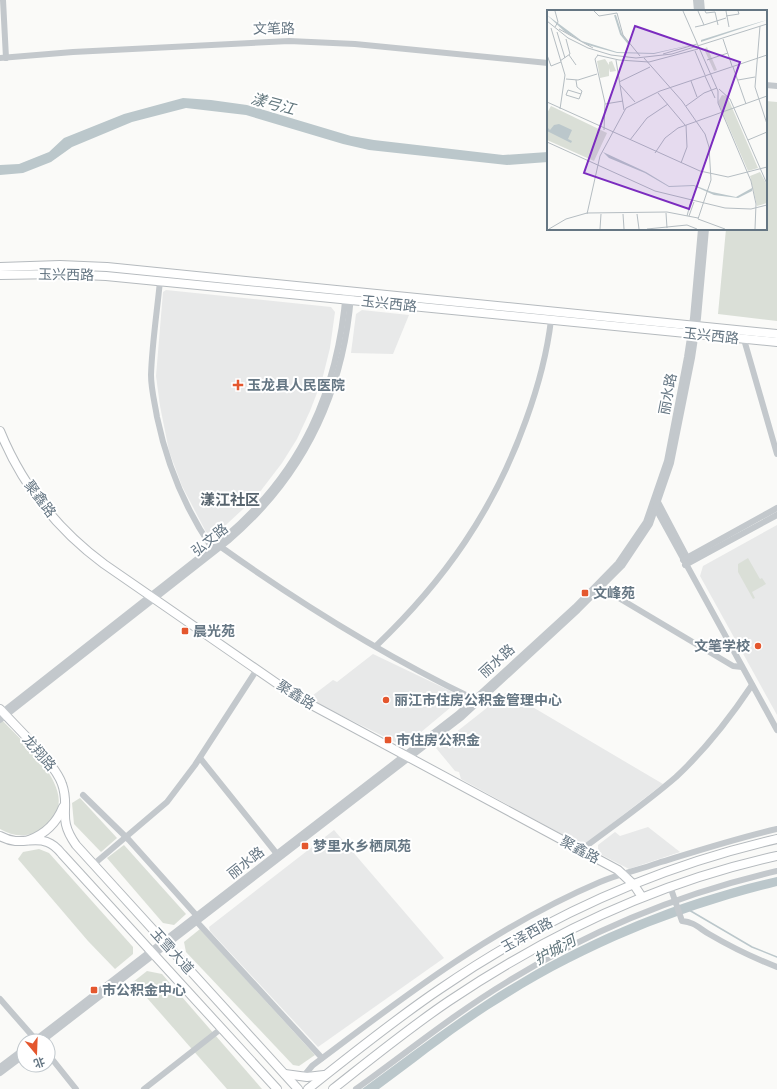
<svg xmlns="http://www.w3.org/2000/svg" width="777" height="1089" font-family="'Nunito Sans','Noto Sans SC',sans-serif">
<rect width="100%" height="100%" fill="#fafaf8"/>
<g fill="#e8e9e9">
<path d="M166 290 331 307 335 312 330 348 322 380 310 411 297 439 282 463 256 497 214 536H210L206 532 182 486 169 451 160 406 156 376 163 292Z"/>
<path d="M362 310 409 315 393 354 351 353 356 314Z"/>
<path d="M777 525V715L700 576 703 566Z"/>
<path d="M373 654 463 697 408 743 401 745 308 699 333 680 337 682Z"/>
<path d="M507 692 663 784 583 846 461 779 459 772 455 771 436 748Z"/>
<path d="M648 827 680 852 629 869 598 853V845L615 832 620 836Z"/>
<path d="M334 830 444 958 318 1047 210 931 209 927Z"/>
</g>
<g fill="#dadfd7">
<path d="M766 101 777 102V321L718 314 726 229H766Z"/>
<path d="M748 558 760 579 762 578 766 584 752 592 755 598 753 599 738 572V564Z"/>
<path d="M0 718C20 740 77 787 53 818 49 823 46 828 40 831 26 837 14 837 0 829Z"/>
<path d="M80 798 117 838 101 852 74 824 72 803Z"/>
<path d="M124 845 186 914 174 925 163 923 107 858Z"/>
<path d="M39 849 49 853 133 947V954L115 969 88 941 18 859 23 852Z"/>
<path d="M200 929 315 1055 299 1066 293 1065 186 952 184 942Z"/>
<path d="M147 971 162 974 262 1089H227L133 982Z"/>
</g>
<g fill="#bbc7cb">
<path d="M183 98 211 100 247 105 351 136 374 140 503 155 548 152V162L507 165 369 150 343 144 246 115 186 108 132 122 72 147 51 162 23 173 0 175V165L19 164 49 152 64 138 124 114Z"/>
<path d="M777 877V886C680 910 587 947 502 1001 459 1027 420 1059 379 1089H362C413 1052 464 1012 519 980 599 932 686 898 777 877Z"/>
</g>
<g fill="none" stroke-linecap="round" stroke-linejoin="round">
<path stroke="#bbc7cb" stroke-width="1.5" d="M689 910 752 947 777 957"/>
<defs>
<g id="major">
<path d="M0 267 60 265 107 267 777 334"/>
<path d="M0 275 60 274 106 276 777 342"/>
<path d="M0 431C22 485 58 530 104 564L295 696 618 870 634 885 642 897"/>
<path d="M0 709C16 727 55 763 62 784 71 809 56 817 76 845L298 1089"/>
<path d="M0 836C20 847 32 836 47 842 53 844 58 849 62 854L277 1089"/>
<path d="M29 840C45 834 57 822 63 807"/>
<path d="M285 1074 307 1077 324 1075"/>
<path d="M308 1089C351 1055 394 1020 440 989 543 918 655 867 777 839"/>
<path d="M333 1089C371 1059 409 1028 449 1001 550 933 658 882 777 856"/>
</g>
</defs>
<use href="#major" stroke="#b5babe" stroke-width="10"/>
<g stroke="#c3c8cc" stroke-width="6">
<path d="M3 0 6 58"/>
<path d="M696 0 697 11"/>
<path d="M701 0 702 11"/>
<path d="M0 58 73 52 289 41 355 44 548 63"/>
<path d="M766 85 777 86"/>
<path d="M160 281C157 312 152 344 151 375 151 389 155 404 157 417 167 465 184 507 212 548"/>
<path d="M743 336 777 454"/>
<path d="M658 502 689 561"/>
<path d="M656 509 777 730"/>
<path d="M221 547C301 604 385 656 474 699"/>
<path d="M683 560 777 508"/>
<path d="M685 565 777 515"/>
<path d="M602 588 733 666 742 667"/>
<path d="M376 646C445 580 494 510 526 420 538 387 547 354 551 320"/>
<path d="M0 714 225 537C302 472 338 391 346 291"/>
<path d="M0 720 228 541C304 476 343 395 351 296"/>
<path d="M200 758 277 854"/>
<path d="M83 795 129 840 197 916"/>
<path d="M581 850C613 826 646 803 676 777 705 750 730 718 752 685"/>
<path d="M94 864 167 802 195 765 254 674"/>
<path d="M670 886 682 921C694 922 699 928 709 934 731 947 754 958 777 967"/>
<path d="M197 922 322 1058"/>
<path d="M0 999 36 1040"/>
<path d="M34 1041 458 714 575 607 618 563 646 522 667 461 687 357 693 318 701 229"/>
<path d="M42 1041 462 717 578 610 622 566 650 524 671 463 692 358 698 318 706 229"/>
<path d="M48 1054 76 1089"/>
<path d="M0 1067 24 1049"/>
<path d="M0 1073 24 1055"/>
<path d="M303 1077 312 1066C403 997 494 927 600 882 618 874 639 870 658 863 697 851 737 838 777 829"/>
<path d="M144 1089 222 1028"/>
<path d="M356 1089C406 1053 454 1014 507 982 589 931 682 893 777 871"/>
</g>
<use href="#major" stroke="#fff" stroke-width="8"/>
</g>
<g fill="#e4572e" stroke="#fff" stroke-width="1.5">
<path d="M236 379h4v4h4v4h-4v4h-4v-4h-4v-4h4z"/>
<rect x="581" y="589" width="8" height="8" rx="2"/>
<rect x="181" y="627" width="8" height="8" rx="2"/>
<circle cx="758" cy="646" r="4"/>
<circle cx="386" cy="700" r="4"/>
<rect x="384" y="736" width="8" height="8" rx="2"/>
<rect x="301" y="842" width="8" height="8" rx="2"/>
<rect x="90" y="986" width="8" height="8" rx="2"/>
</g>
<g text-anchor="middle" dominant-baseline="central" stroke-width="4" stroke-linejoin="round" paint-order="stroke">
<g font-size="14" fill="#657683" stroke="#fff">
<text transform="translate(274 29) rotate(-1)">文笔路</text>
<text transform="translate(66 275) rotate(1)">玉兴西路</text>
<text transform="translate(389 304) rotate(6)">玉兴西路</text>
<text transform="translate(711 336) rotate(6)">玉兴西路</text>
<text transform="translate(668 394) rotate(-79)">丽水路</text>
<text transform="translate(40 499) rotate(53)">聚鑫路</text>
<text transform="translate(210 540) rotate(-39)">弘文路</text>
<text transform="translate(497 661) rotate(-42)">丽水路</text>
<text transform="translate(296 695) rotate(32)">聚鑫路</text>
<text transform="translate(39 753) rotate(49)">龙翔路</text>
<text transform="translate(580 850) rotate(28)">聚鑫路</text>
<text transform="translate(246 863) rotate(-38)">丽水路</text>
<text transform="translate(527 935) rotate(-29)">玉泽西路</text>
<text transform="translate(172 951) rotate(48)">玉雪大道</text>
</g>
<g font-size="14" font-weight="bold" fill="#657683" stroke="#fff" text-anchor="start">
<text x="247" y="385">玉龙县人民医院</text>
<text x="593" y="593">文峰苑</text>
<text x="193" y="631">晨光苑</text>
<text x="750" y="646" text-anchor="end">文笔学校</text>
<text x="394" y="700">丽江市住房公积金管理中心</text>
<text x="396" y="740">市住房公积金</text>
<text x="313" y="846">梦里水乡栖凤苑</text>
<text x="102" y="990">市公积金中心</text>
</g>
<g font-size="15" font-style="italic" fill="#60757c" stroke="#fff">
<text transform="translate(273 104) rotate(15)">漾弓江</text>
<text transform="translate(555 950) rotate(-29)">护城河</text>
</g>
<g font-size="15" font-weight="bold" fill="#57646e" stroke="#fff">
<text x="230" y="500">漾江社区</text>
</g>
</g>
<g transform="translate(547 10)">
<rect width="220" height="220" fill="#fafaf8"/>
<path d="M160 37 170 60 167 61 157 39ZM58 49 62 55V52L65 51 69 61 63 62 62 58V66L53 68 50 51ZM175 85 180 86 211 158 201 161 171 92ZM4 96 60 123 47 151 0 130V103ZM213 162 220 175V193L210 196 203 166Z" fill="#dadfd7"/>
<path d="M0 5 35 31 70 42 107 43 148 34 107 44 70 43 41 35 18 22ZM220 10 154 32V30L189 19ZM12 114 25 120 21 129 25 131 24 133 0 121V117L3 120 7 115ZM56 142 99 162 122 176 147 175 165 182 189 187 205 178V181L191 188 167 185 147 176 122 177 98 163 62 148Z" fill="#bbc7cb"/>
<path fill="none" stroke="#bbc7cb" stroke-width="2" d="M68 5 74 24 82 34"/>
<path fill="none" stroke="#b5bdc2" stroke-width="1" d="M47 1 52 6 70 3 76 25 93 46M136 1 171 81V93L204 171 209 194 208 219M158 1 159 3 168 2 171 15M179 1 182 17M179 6 192 4 191 1M0 11 21 28 41 38 64 45 89 48 125 44 220 14M157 15 179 8M213 16 208 77 220 114M8 17 11 12 8 1M148 17 157 15 151 1M4 18 18 65 13 99M12 19 46 38M10 22 18 48M176 29 185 56M148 41 158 65M116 44 150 34M0 45 4 56 14 52M22 45 29 55M50 45 72 50 102 52 151 39M51 45 48 49 58 93 57 120M97 48 135 91 158 124 162 137 164 170 151 209 178 219M69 50 77 100M160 50 181 43M13 51 23 44 19 29M186 57 199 94M158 66 168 88M19 69 31 70 50 64M29 70 30 77 35 81 34 84 32 89 19 85 21 80 34 84M191 70 208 67M144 71 150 87M72 72 103 57M73 75 88 92M172 79 183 89 220 174M111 83 138 115M0 92 153 161 181 167 220 157M58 94 76 91M139 96 157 83 170 78M83 130 100 108 121 94M201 130 220 122M0 132 108 181 178 198 204 199 220 195M108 143 118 128 131 118 220 86M134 153 140 137 139 115M119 203 120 218M40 204 53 146 79 98 113 81 220 45M76 204 77 219M90 204 92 219M140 206 144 191M142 206 147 192M2 219 19 209 40 203 120 202 151 208M53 219 54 204M100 219 140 215 150 219"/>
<path fill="#7b2cbf" fill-opacity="0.15" stroke="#7b2cbf" stroke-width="2" d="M88 16 193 52 142 199 37 163Z"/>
<rect width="220" height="220" fill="none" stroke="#657683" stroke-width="2"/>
</g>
<g transform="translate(36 1053) rotate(161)"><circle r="19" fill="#ffffff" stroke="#c1c8cd"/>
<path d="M0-3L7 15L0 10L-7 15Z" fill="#e4572e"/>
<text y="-6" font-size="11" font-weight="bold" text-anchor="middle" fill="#657683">北</text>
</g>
</svg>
